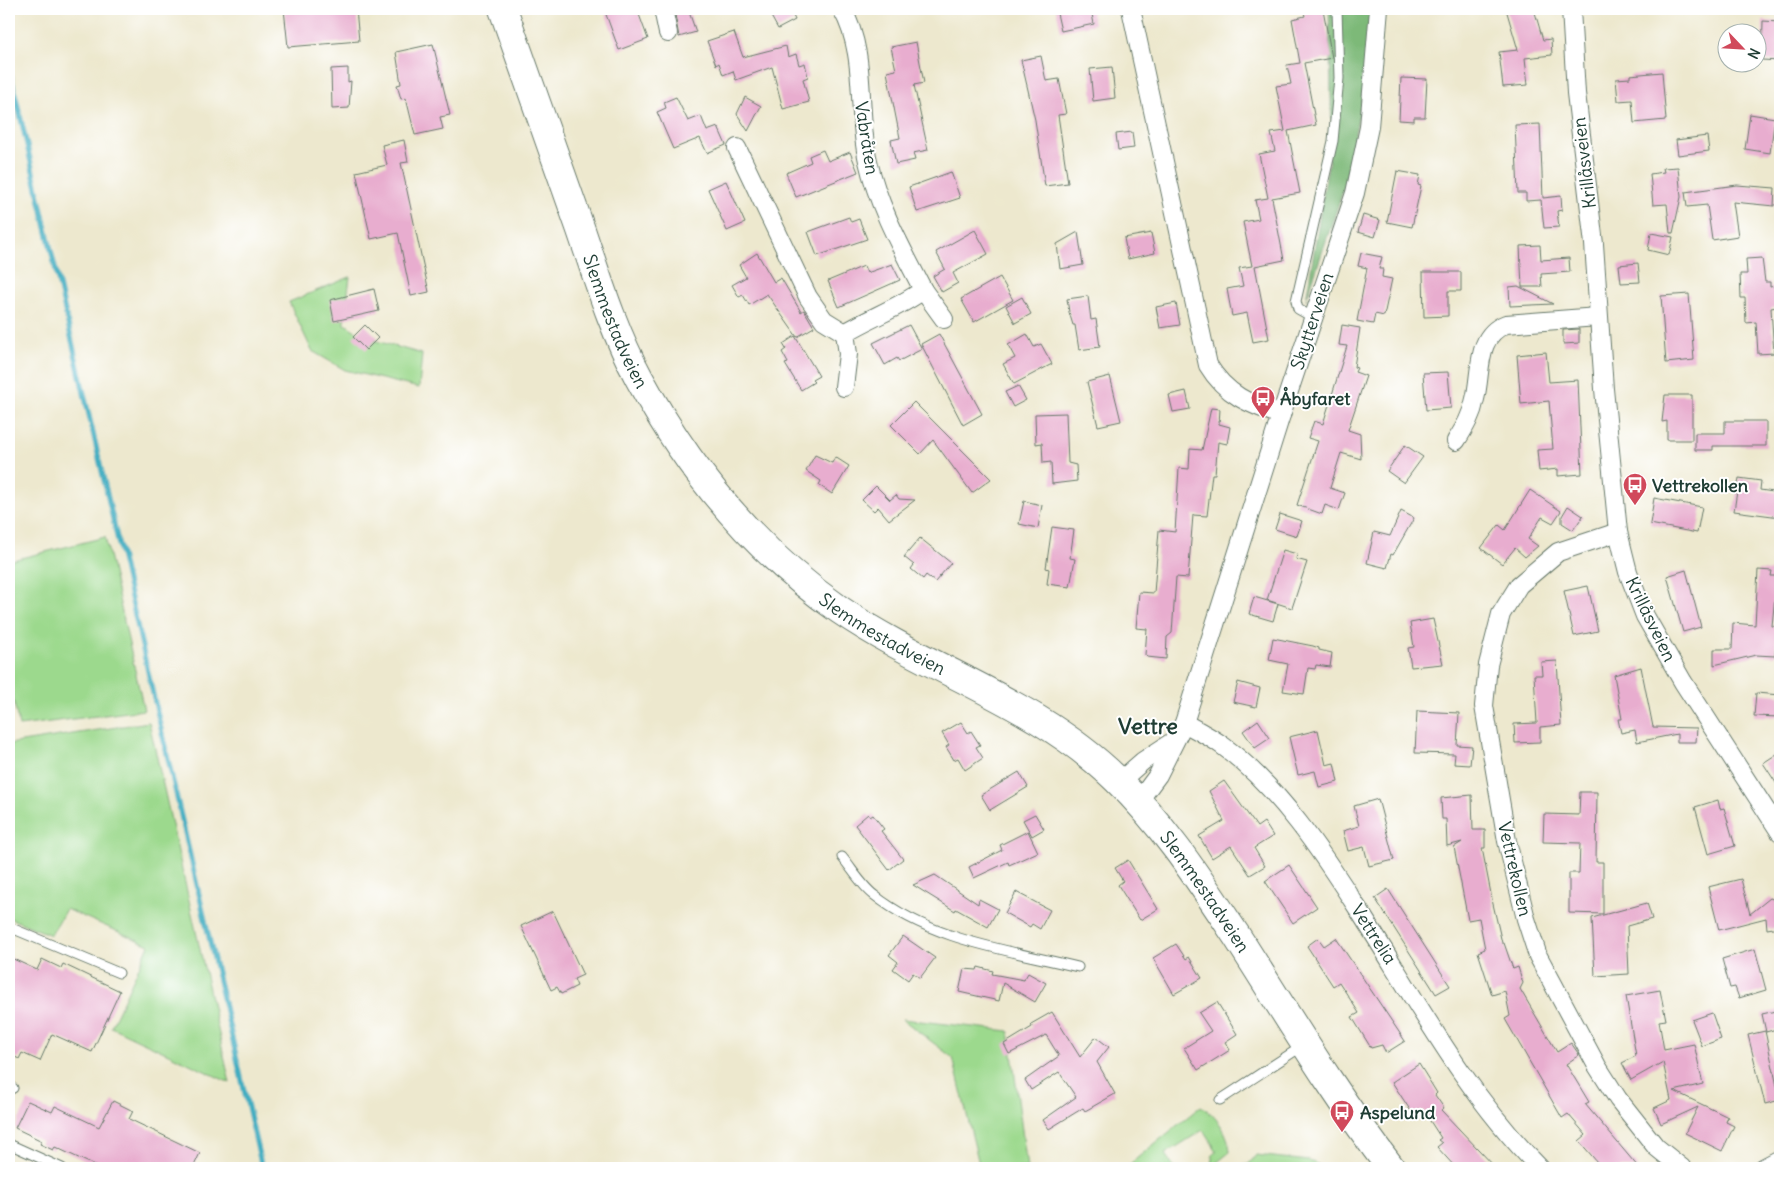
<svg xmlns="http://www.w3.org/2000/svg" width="1789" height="1177" font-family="Delius,sans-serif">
<rect width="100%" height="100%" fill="#fff"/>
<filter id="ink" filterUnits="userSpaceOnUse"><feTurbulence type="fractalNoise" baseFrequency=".02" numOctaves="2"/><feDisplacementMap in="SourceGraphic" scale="10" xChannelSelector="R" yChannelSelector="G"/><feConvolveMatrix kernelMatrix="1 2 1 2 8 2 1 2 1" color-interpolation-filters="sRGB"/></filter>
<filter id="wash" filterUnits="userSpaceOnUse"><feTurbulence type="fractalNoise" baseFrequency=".0096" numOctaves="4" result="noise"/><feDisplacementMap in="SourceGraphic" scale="20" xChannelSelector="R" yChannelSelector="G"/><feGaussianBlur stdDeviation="1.12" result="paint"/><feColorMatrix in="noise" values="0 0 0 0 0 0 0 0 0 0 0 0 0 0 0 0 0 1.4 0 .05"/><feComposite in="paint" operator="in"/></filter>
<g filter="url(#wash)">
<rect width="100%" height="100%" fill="#ede8ce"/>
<g fill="#9cd98d" stroke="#5e8b60">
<path d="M350 277 344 323 366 338 422 354 419 388 345 370 312 351 289 302Z"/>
<path d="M105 537 144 710 19 726 9 680V561Z"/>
<path d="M149 722 230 1083 111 1027 149 945 66 909 51 935 9 918V744Z"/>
<path d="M902 1019 1009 1031 1027 1168H980L953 1058Z"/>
<path d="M1201 1106C1217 1116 1229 1134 1230 1152L1215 1164H1211L1213 1154 1217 1151 1203 1130 1165 1154 1174 1168H1125Z"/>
<path d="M1256 1155 1309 1161 1327 1168H1233L1249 1164Z"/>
</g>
<path fill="#7db978" stroke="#4e7b56" d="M1329 9H1370L1367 74 1344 188 1306 300 1332 141Z"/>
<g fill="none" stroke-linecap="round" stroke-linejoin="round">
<path stroke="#43adc1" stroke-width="5" d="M9 67 262 1168"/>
</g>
<g id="blocks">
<g fill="#e8adcf">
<path d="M284 9H356L359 41 288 47Z"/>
<path d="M604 9H637L648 39 619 50Z"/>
<path d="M674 9H688L696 32 679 37Z"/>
<path d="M767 9H790L795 20 778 29Z"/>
<path d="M1056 9H1091L1094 24 1061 31Z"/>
<path d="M1303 9H1323L1332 58 1304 63 1316 125 1288 131 1300 193 1272 198 1284 260 1255 266 1269 339 1253 342 1247 313 1232 316 1227 289 1243 286 1239 268 1252 266 1243 222 1259 219 1255 200 1268 198 1259 154 1275 151 1271 133 1285 131 1276 86 1291 84 1287 65 1300 63 1292 19 1305 16Z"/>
<path d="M1506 9H1534L1543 40 1551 39 1552 55 1525 58 1528 85 1503 87 1499 52 1518 50Z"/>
<path d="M1763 21 1780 22V61L1762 60Z"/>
<path d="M734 32 743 57 786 46 788 57 796 54 799 65 805 63 808 77 803 79 809 102 783 109 772 67 736 80 733 71 723 75 719 63 716 65 707 41Z"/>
<path d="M916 42 924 83 914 85 928 150 913 153 915 160 896 164 891 140 900 138 887 72 896 70 891 47Z"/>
<path d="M433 44 450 115 440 117 443 129 415 135 406 98 401 99 397 85 401 84 396 52Z"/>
<path d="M1041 56 1046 81 1059 79 1066 114 1058 115 1068 183 1045 186 1035 120 1021 60Z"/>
<path d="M1112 67 1115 98 1093 101 1090 69Z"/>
<path d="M348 68V82L351 81 349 108 332 109 331 69Z"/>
<path d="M1662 72 1666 120 1634 123 1632 100 1618 101 1616 79 1630 78V75Z"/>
<path d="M1401 78 1427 79 1425 117H1414V121L1399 120Z"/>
<path d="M676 97 688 121 701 116 707 131 718 127 726 145 707 153 700 138 673 149 657 112 666 108 664 102Z"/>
<path d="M745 97 761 106 748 131 737 114Z"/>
<path d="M1750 114 1775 118 1770 153 1745 149Z"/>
<path d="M1540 124 1543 198 1561 196 1562 210 1557 211 1559 227 1544 228 1541 200 1526 201V193H1518L1515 125Z"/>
<path d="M1132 132 1134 148 1118 150 1116 134Z"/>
<path d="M1707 136 1709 151 1678 155 1676 140Z"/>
<path d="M404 140 408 162 401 163 429 292 411 296 398 233 371 239 356 172 387 165 382 145Z"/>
<path d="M823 150 828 161 850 152 858 172 796 197 786 173 811 162 809 156Z"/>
<path d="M1678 167 1681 197 1673 233H1670L1667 204 1653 205 1650 174 1664 172 1663 168Z"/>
<path d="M1397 171 1420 175 1418 185 1421 186 1412 227 1387 222Z"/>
<path d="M951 172 960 198 917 212 909 187Z"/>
<path d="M726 181 745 223 727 231 708 189Z"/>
<path d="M1737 185 1775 188 1774 206 1733 202 1738 236 1712 240 1707 205 1687 207 1685 192Z"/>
<path d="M1363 215 1380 220 1375 237 1358 232Z"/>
<path d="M849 217 851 222 859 219 867 239 817 256 808 232Z"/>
<path d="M975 230 988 254 953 273 958 283 942 292 933 276 945 269 936 252Z"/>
<path d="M1078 232 1083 265 1060 269 1057 244Z"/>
<path d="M1151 233 1155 253 1128 259 1124 238Z"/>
<path d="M1651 233 1673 237 1669 255 1648 250Z"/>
<path d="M1540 245 1541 260 1569 258 1570 272 1541 274 1542 287H1522L1520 246Z"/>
<path d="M757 253 774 282 781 278 801 312 804 310 814 327 797 337 767 294 749 305 743 295 739 297 732 285 746 277 739 265Z"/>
<path d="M1361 253 1382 257 1379 269H1383L1382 277 1392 279 1384 316 1375 314 1373 324 1357 321 1367 268 1358 266Z"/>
<path d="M1762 258 1765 282H1770V287L1775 286 1777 307 1771 308 1774 353 1758 354 1756 322 1746 323 1745 298H1741L1740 274H1747L1746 259Z"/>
<path d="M1638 263 1640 282 1621 283 1619 265Z"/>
<path d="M892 264 900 280 839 307 828 281 864 266 867 273Z"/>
<path d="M1423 272H1461V291H1448V316L1424 317Z"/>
<path d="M1000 277 1013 300 974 322 961 299Z"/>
<path d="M1518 286 1553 304 1510 306 1509 287Z"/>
<path d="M374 289 379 311 334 321 330 300Z"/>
<path d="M1689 294 1694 360 1666 363 1661 296Z"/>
<path d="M1088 296 1091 320 1096 319 1100 347 1079 350 1075 325H1073L1069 312 1067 299Z"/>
<path d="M1022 297 1031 314 1015 323 1006 306Z"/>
<path d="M1176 303 1180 325 1160 328 1156 307Z"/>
<path d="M365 325 378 338 366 350 353 337Z"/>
<path d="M909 325 922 349 899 361 897 358 885 365 873 343Z"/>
<path d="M1342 325 1360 328 1354 367 1357 368 1355 372 1366 376 1348 430 1360 434 1361 459 1341 453 1330 488 1345 493 1339 510 1325 505 1322 514 1297 505 1318 441 1308 438 1314 421 1323 424 1347 346 1339 345Z"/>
<path d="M1579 329V343L1563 344V330Z"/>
<path d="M939 334 982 414 963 425 921 344Z"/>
<path d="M1027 334 1034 347 1041 344 1052 364 1014 384 1003 364 1015 358 1008 345Z"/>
<path d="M795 336 819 376 812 380 814 382 801 390 785 364 788 363 782 352 786 349 783 344Z"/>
<path d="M1546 352 1549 382 1578 380 1582 474 1558 476V469L1539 471 1537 450 1553 449 1549 401 1521 404 1517 355Z"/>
<path d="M1448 372 1451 408 1426 410 1423 373Z"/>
<path d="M1110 376 1121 421 1098 426 1087 382Z"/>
<path d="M1018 386 1026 400 1013 407 1005 392Z"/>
<path d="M1186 391 1190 409 1173 412 1169 395Z"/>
<path d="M1665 395H1692V440H1667V421L1662 422Z"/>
<path d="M914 402 991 479 972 493 933 440 920 454 891 425Z"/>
<path d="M1211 408 1220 409 1219 424 1230 427 1227 444 1218 442 1215 474H1212L1207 516 1193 515 1188 578 1176 577 1172 633 1167 637 1166 659 1147 657 1145 655 1147 629 1136 628 1139 592 1154 593 1159 530 1175 532 1179 468 1189 469 1190 449 1202 450Z"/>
<path d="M1066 413 1068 463 1076 465 1077 481 1052 484 1051 462 1043 463 1042 443 1036 444 1035 414Z"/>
<path d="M1725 421H1766V446H1713V450H1695V433H1725Z"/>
<path d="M1405 445 1423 457 1404 483 1387 471Z"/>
<path d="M815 455 832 463 835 457 849 466 832 494 819 485 821 481 806 471Z"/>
<path d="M1739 478 1761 481 1760 490 1780 493V517L1734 511Z"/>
<path d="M876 486 890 500 896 495 899 499 915 500 889 520 878 507 874 511 862 500Z"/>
<path d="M1530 490 1561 511 1553 523 1542 517 1528 539 1538 546 1525 557 1515 548 1502 564 1481 548 1499 525 1505 530Z"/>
<path d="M1654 498 1702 507 1697 533 1650 524Z"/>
<path d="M1024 501 1042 505 1038 528 1019 524Z"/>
<path d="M1568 506 1583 516 1573 530 1562 523V516Z"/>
<path d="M1401 511 1414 518 1393 555 1391 554 1387 568 1367 563 1374 532 1390 536Z"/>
<path d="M1280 514 1302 521 1297 536 1275 529Z"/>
<path d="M1052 527 1074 530 1070 558 1075 559 1070 587 1047 584 1049 569 1046 568Z"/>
<path d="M920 538 951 563 935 582 926 575 923 579 911 569 914 565 904 557Z"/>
<path d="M1283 550 1297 554 1296 559 1307 562 1292 608 1267 600Z"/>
<path d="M1686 570 1701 627 1683 632 1667 576Z"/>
<path d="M1758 570 1772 571 1771 576H1780V596H1775L1772 626H1777L1775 656 1756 655 1714 665V649H1732L1733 623 1755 625Z"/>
<path d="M1588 586 1598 631 1574 636 1564 591Z"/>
<path d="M1254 597 1278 604 1273 621 1249 614Z"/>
<path d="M1433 619 1443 664 1411 667 1408 648 1414 647 1410 623Z"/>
<path d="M1273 638 1313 646 1319 648V650L1332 653 1330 667 1316 665 1315 669 1308 668 1304 694 1283 691 1288 664 1269 660Z"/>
<path d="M1557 661 1561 725 1540 727V742L1515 743 1514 724 1537 723 1534 675H1542L1541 662Z"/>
<path d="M1641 667 1653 727 1697 728 1696 742H1677V734L1637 742 1635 730 1621 733 1618 719H1622L1614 675Z"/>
<path d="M1238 682 1260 688 1256 707 1233 702Z"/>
<path d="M1756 693 1780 695V717L1754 716Z"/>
<path d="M1417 711 1459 713 1457 745 1472 746 1470 765 1454 764 1455 754 1415 753Z"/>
<path d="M1258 720 1270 738 1255 748 1243 731Z"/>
<path d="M961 722 968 733 971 731 980 745 976 747 983 758 965 770 958 758 954 760 946 747 949 745 942 733Z"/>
<path d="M1318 730 1326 765 1334 763 1338 782 1319 787 1315 771 1298 775 1289 737Z"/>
<path d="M1780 752V789L1763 763Z"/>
<path d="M1019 772 1028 787 990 810 981 795Z"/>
<path d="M1224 781 1257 827 1264 822 1273 836 1254 848 1265 866 1250 875 1231 846 1212 858 1199 836 1224 821 1209 791Z"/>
<path d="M1580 792H1597L1596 862H1603V914L1569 913V873H1579L1580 843 1543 842 1544 814 1579 815Z"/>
<path d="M1472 795 1473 830H1485V848H1482L1493 904 1502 943H1504L1513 969 1518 967 1523 983 1520 989 1557 1052 1571 1043 1578 1053 1579 1055 1566 1064 1589 1102 1585 1104 1639 1168H1602L1592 1156 1579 1141 1586 1135 1568 1114 1562 1118 1505 1019 1510 1016 1505 991 1492 995 1478 952 1485 949 1479 918 1468 920 1454 847 1462 842 1447 846 1446 819H1442L1441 798Z"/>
<path d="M1378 799 1394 860 1369 866 1364 847 1348 851 1343 831 1359 826 1354 806Z"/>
<path d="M1718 800 1720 809 1724 808 1735 846 1708 854 1695 807Z"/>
<path d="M868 814 870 817 873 815 884 829 881 831 903 859 889 870 855 825Z"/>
<path d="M1035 814 1044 829 1032 836 1023 820Z"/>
<path d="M1028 831 1038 852 1009 865 1008 862 974 878 969 867 1002 850 1000 845Z"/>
<path d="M1128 860 1158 909 1140 920 1118 885 1123 881 1115 868Z"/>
<path d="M1289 865 1317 907 1293 923 1265 881Z"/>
<path d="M935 875 978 904 979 899 998 909 988 927 956 909 955 911 913 885Z"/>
<path d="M1741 879 1750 914 1770 898 1780 902V927L1767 929 1766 918 1719 930 1708 887Z"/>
<path d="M1388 889 1450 986 1436 994 1375 898Z"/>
<path d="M1016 892 1050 910 1040 929 1032 924 1030 927 1005 913Z"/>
<path d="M1647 903 1652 919 1627 926 1629 974 1595 976 1592 918Z"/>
<path d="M553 911 583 975 574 979 577 986 561 994 557 987 551 990 521 926Z"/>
<path d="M903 936 935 958 920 978 913 973 908 980 893 969 898 962 889 955Z"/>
<path d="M1318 938 1324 946 1336 938 1405 1041 1386 1053 1382 1045 1371 1048 1352 1017 1359 1013 1339 982 1333 986 1307 946Z"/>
<path d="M1176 944 1186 959 1189 957 1202 978 1174 994 1153 958Z"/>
<path d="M1755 949 1766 990 1739 998 1735 987 1730 988 1722 959Z"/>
<path d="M9 957 37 970 42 959 61 968 63 964 120 991 92 1052 52 1034 40 1061 22 1053 19 1059 9 1054Z"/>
<path d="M978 967 993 971 992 974 1024 980 1028 973 1046 983 1035 1002 1003 983 999 1001 959 992 964 969 977 970Z"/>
<path d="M1660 990 1666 1020 1659 1021 1664 1050 1694 1044 1703 1084 1674 1091 1728 1117 1726 1122 1734 1126 1722 1151 1685 1133 1698 1107 1661 1124 1654 1108 1671 1100 1663 1062 1631 1080 1622 1063 1636 1056 1626 996Z"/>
<path d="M1217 1002 1237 1034 1225 1042 1230 1050 1198 1070 1184 1048 1211 1031 1199 1013Z"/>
<path d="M1780 1010V1028L1766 1032 1762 1014Z"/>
<path d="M1052 1012 1080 1057 1096 1037 1109 1047 1097 1062 1115 1094 1085 1111 1083 1108 1049 1129 1043 1120 1076 1097 1059 1072 1031 1090 1025 1080 1059 1056 1046 1035 1009 1054 1004 1044 1032 1027 1031 1024Z"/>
<path d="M1712 1013 1721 1039 1702 1046 1692 1020Z"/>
<path d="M1765 1031 1780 1100 1765 1104 1748 1035Z"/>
<path d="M1419 1064 1437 1093 1435 1095 1444 1108 1441 1110 1496 1168H1456L1437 1147 1442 1143 1438 1140 1441 1138 1423 1110 1414 1116 1392 1082Z"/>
<path d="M28 1101 52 1112 55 1106 99 1127 113 1101 133 1111 129 1119 200 1153 193 1168H100L55 1147 53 1150 40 1144 42 1141 15 1128Z"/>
</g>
</g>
</g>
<g filter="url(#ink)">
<use href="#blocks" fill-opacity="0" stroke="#67796a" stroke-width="1"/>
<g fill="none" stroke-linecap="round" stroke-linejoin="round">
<defs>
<g id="lane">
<path d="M1314 318 1298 309 1296 301 1333 141 1339 78 1337 9"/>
<path d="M842 857C852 869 862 886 874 895 932 941 1009 950 1078 967"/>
<path d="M9 927 119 973"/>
<path d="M9 1090 13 1088"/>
<path d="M1220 1100 1304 1045"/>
<path d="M9 1144 62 1168"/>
</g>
<g id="street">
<path d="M663 9 668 33"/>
<path d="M842 9C868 55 856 110 868 161 878 206 902 249 923 290 899 308 871 317 845 333L848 354 844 387"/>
<path d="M1131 9 1208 365C1226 395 1249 404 1281 415"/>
<path d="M1571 9 1576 93 1594 244 1604 389 1618 532 1628 572 1645 616 1683 682 1780 832"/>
<path d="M737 148 808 297 824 320 845 333"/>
<path d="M923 290 944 319"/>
<path d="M1456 441C1465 427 1472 415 1475 399 1482 372 1475 336 1506 324L1598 317"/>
<path d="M1618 532 1558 552 1519 585 1501 614 1488 665 1484 706 1507 841 1526 919 1538 956 1597 1066 1618 1099 1656 1147 1682 1168"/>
<path d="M1184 723C1197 730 1211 737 1223 746 1279 787 1323 854 1360 912 1416 1000 1466 1094 1540 1168"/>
<path d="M1119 782 1143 761 1175 740"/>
<path d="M1138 802 1158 775 1184 723 1281 415 1355 193 1369 127 1379 9"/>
<path d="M1763 1168 1780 1159"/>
</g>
<g id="primary">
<path id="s1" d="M503 9C529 83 555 156 581 230 598 280 614 332 639 378 688 469 755 551 840 610 931 672 1036 701 1116 779 1164 825 1200 881 1236 935 1286 1013 1334 1094 1391 1168"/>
</g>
</defs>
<use href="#lane" stroke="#67796a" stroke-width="11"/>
<use href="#street" stroke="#67796a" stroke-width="20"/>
<use href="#primary" stroke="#67796a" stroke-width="30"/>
<use href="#lane" stroke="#fff" stroke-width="9"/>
<use href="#street" stroke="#fff" stroke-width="18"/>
<use href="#primary" stroke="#fff" stroke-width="28"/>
</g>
</g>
<defs>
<symbol id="bus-pin" viewBox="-11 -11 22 30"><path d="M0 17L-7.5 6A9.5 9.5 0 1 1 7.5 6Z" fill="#d1495b" stroke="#fff"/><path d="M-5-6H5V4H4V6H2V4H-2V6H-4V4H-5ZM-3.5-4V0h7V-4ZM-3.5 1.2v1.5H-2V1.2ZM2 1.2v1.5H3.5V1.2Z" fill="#fff"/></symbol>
</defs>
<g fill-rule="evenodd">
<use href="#bus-pin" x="1249" y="384" width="28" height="38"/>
<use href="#bus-pin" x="1621" y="471" width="28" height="38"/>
<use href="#bus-pin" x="1328" y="1098" width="28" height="38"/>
</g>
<g text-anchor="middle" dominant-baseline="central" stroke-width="4" stroke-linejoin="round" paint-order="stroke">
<g font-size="18" fill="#1f3d34" stroke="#fff">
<text transform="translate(867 138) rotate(81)">Vabråten</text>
<text transform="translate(1584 163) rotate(-97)">Krillåsveien</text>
<text stroke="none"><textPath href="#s1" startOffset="332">Slemmestadveien</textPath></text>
<text transform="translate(1312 321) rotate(-72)">Skytterveien</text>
<text transform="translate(1651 619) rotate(64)">Krillåsveien</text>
<text stroke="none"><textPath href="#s1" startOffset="752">Slemmestadveien</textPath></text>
<text transform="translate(1515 869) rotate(77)">Vettrekollen</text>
<text stroke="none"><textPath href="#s1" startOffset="1172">Slemmestadveien</textPath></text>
<text transform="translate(1374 934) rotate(57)">Vettrelia</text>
</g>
<g font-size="18" font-weight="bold" fill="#1f3d34" stroke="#fff" text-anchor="start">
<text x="1280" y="398">Åbyfaret</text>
<text x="1652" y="485">Vettrekollen</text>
<text x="1360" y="1112">Aspelund</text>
</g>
<g font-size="22" font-weight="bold" fill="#1f3d34" stroke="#fff">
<text x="1148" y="726">Vettre</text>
</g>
</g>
<rect width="1789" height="1177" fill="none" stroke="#fff" stroke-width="30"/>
<g transform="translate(1742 48) rotate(115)"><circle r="24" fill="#ffffff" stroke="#a5b1ae"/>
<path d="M0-4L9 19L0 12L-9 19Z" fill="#d1495b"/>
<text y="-8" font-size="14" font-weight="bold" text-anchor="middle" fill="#1f3d34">N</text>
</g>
</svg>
